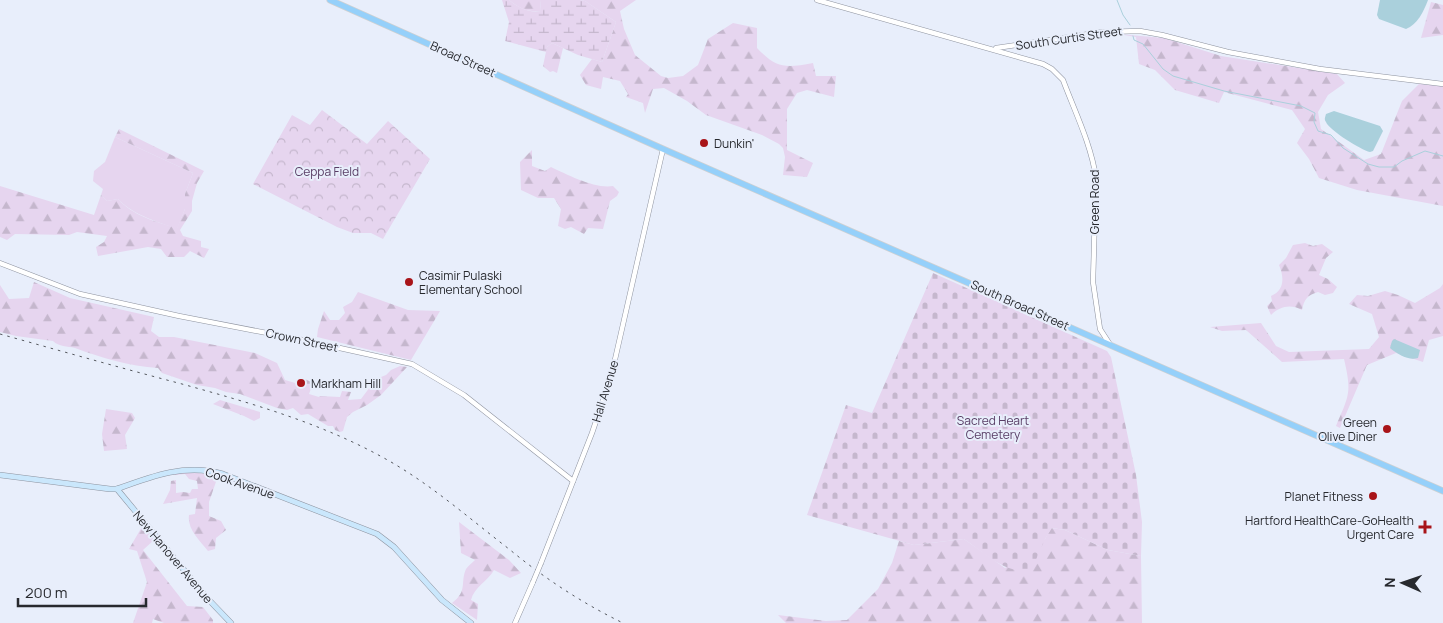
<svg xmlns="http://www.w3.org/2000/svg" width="1443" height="623" font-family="Manrope,sans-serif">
<defs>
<pattern id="forest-firs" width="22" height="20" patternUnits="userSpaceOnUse" patternTransform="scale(1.25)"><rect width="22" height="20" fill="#e6d5ef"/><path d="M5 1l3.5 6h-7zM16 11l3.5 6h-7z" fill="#c5b7cd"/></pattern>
<pattern id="wetland-marsh" width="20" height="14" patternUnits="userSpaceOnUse" patternTransform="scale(1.25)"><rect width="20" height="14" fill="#e6d5ef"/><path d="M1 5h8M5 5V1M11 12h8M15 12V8" fill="none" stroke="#c5b7cd"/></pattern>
<pattern id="cemetery-stones" width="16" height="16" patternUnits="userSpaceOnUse" patternTransform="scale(1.25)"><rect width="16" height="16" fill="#e6d5ef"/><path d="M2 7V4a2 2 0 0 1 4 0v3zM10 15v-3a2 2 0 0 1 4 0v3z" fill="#c5b7cd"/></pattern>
<pattern id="park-crowns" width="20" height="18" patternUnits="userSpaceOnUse" patternTransform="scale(1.25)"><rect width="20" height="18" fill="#e6d5ef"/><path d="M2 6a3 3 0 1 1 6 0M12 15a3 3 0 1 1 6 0" fill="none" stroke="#c5b7cd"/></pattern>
</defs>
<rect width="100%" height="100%" fill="#e8eefb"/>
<path fill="#e6d5ef" d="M115 137 193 173 185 194V209L177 229C156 221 133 215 118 199L107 201 101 195 103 189 93 181 94 171 105 162Z"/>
<g fill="url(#forest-firs)">
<path d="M509 0H540L541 11C527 12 520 9 509 0Z"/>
<path d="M580 0H636L620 11 624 29 635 55 661 76 668 78 683 76 698 65 708 39 733 23 757 28V48C777 69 786 68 813 63L816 76H836L834 97 807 90 797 93 787 109V150L813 163 807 177 783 175 785 157 783 148 779 144 762 135 706 115 687 101 664 88 653 89 645 113 643 103 626 97 628 94 620 81 603 77 601 89 586 85 580 75 592 59 602 62 616 22 585 1Z"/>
<path d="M1431 2 1443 5V35L1421 38Z"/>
<path d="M1118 34 1164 38 1221 56 1337 74 1345 83 1328 95 1318 112 1321 129 1364 160 1381 154 1402 101 1419 84 1443 86V206L1357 190 1319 178 1309 159 1297 143 1305 129 1292 110 1224 92 1219 103 1175 90 1155 70 1139 64 1136 37Z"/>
<path d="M552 43 563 48 557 73 553 71 550 72 543 66 547 47Z"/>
<path d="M119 129 204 171 197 183 192 201V211L180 230 183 236 201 241V247L209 249 204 258 190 251 184 257H167L161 249 148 247 98 256 96 247 104 242 107 236 77 232 69 235 15 234 7 240 0 237V186L94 215 101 195 107 201 118 199C132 215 156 222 177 228L185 209V194L193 173 115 137Z"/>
<path d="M532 150V166L545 171 551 167C568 175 595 189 613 186L619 192 617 196 610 201 603 229 588 228 584 234 571 227 565 229 558 226 561 209 554 198H538L521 190 520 162Z"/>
<path d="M1305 243 1313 246 1322 244 1333 252 1326 258 1319 275 1328 279 1337 287 1333 293 1325 295 1318 292C1308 295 1304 299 1302 310 1291 304 1280 306 1271 315L1267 306 1272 301 1271 296C1285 290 1284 277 1279 265L1286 258 1293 245Z"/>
<path d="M34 282 70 298 154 317 151 331 159 337H174L255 353 277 363 285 380 302 385 305 379 313 383 309 394 319 397 320 396 340 397 342 391 351 392 348 400 361 399 376 379 386 375 391 370 400 366 407 367 381 395 367 405 353 412 347 417 343 431 340 432 335 430 333 426H328L308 414 301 415 293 408 287 410 277 408 240 394 226 392 215 388 197 385 162 373 158 368C129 366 102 358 75 348 67 346 59 347 53 341L16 336 0 332V285L9 299 29 298Z"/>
<path d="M1443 284V336L1429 340 1423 362 1396 353 1367 365 1340 428 1336 426C1349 395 1352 393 1344 359L1282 362 1246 330 1222 331 1210 327 1261 323 1276 346 1289 352 1369 349 1379 337 1372 314 1349 304 1357 295 1368 296 1385 291 1398 295 1415 303 1440 288Z"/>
<path d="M358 292 408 310 440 311 411 360 317 337 318 329 324 311 330 320H339L345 313 343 307 352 302Z"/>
<path d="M220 400 260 412V418L254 421 244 416 213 404Z"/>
<path d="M106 409 132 413 135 418 125 435 127 449 104 451 102 434Z"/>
<path d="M191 472 218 476 209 502V516L221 521 226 530 216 538 215 549 208 551C199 540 187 529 189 515L195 514 197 498 163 504 170 490 171 481 176 480V493L183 492 190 493 192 489H198L197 481 189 479 185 474 175 475V473Z"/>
<path d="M459 522 509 560 521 573 510 578 494 570C488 581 474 587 471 600L478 604 477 620 452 603C468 591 460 582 466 569 468 566 472 563 475 560L461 553Z"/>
<path d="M143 525 154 540 143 550 187 606 203 607 213 620V623H164L153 619 152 623H133L147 582 137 551 129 549Z"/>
<path d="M1051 528 1065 530 1108 550 1141 556 1142 623H786L778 615 826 621 847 620 878 589 892 563 899 541 914 545 964 539 1005 568 1045 539Z"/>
</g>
<path fill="url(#wetland-marsh)" d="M502 0H509C519 8 528 13 541 11L540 0H580L585 1 616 22 602 62 578 55 552 43 547 47 546 52 505 41 509 22Z"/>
<path fill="url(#cemetery-stones)" d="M933 273 1107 351 1111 357 1136 475 1142 522 1141 556 1108 550 1065 530 1052 528 1045 539 1031 571C1003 573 986 554 964 539L914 545 807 515 846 405 872 413Z"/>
<path fill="url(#park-crowns)" d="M322 110 367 144 388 121 430 159 383 239 371 233H353L337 227 253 184 292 115 310 125Z"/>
<g fill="#aad0dc">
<path d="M1380 0H1428C1424 11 1417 25 1406 29L1379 19 1377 15Z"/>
<path d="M1334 111 1380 126 1383 131 1373 151 1370 152C1361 150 1329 130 1326 122 1324 119 1325 118 1326 114Z"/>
<path d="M1394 339 1420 350 1418 358C1409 361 1397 354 1390 348L1392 341Z"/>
</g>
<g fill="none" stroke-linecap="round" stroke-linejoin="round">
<g stroke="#aad0dc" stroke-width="1">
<path d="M1117 0 1123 15 1130 25"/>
<path d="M1133 36 1134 40 1143 44 1163 69 1173 76 1224 91 1301 106 1315 113 1314 122 1318 131 1331 135 1343 148 1368 164 1379 167H1394L1402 161 1425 151 1443 156"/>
</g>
<defs>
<g id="tertiary">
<path d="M817 0 1043 64 1052 69 1063 80C1075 112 1091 144 1096 178L1093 282 1100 329 1109 343"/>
<path d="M996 48 1102 32 1140 31 1162 35 1228 52 1320 69 1443 84"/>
<path d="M0 263 80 294 179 316 308 341 412 364 464 395 573 481"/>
<path d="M541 563 592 433 611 377 663 149"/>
<path d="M515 623 533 582"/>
</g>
<g id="secondary">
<path d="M0 475 110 489H117C152 476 186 463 223 474L377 534 394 547 442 600 471 623"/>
<path d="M117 489 208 599 231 623"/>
</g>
<path id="primary" d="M330 0 663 149 1443 491"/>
</defs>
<use href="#tertiary" stroke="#8e939f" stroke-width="5.5"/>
<use href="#secondary" stroke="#8e939f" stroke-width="6"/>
<use href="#primary" stroke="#cfd0d1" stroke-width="7"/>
<use href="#tertiary" stroke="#fff" stroke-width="4.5"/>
<use href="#secondary" stroke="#cae7fc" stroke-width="5"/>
<use href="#primary" stroke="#95d0fa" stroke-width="5.5"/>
<path stroke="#54575d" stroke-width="1" stroke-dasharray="2.5 5" stroke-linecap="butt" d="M0 334C61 351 121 368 182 384 254 404 325 424 391 462 434 487 470 519 509 549 544 578 582 603 623 623"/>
<defs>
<path id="tertiary-bridge" d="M533 582 541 563"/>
</defs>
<use href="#tertiary-bridge" stroke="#8e939f" stroke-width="5.5" stroke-linecap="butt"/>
<use href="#tertiary-bridge" stroke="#fff" stroke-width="4.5"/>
</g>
<g fill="#a81419" stroke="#e8eefb" stroke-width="2">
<circle cx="704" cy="143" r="5"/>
<circle cx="409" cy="282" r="5"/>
<circle cx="301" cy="383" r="5"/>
<circle cx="1387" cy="429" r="5"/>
<circle cx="1373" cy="496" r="5"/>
<path d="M1422.5 519.5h5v5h5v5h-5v5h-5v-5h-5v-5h5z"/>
</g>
<g text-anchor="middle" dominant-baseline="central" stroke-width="4" stroke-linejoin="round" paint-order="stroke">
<g font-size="12" fill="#27292e" stroke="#e8eefb">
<text transform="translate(1069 38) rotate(-8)">South Curtis Street</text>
<text transform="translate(463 59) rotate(24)">Broad Street</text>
<text transform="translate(1094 202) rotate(-90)">Green Road</text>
<text transform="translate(1020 305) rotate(24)">South Broad Street</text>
<text transform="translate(302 340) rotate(12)">Crown Street</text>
<text transform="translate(605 391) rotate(-73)">Hall Avenue</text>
<text transform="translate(240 483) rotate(19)">Cook Avenue</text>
<text transform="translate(173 557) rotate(50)">New Hanover Avenue</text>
</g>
<g font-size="12" fill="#27292e" stroke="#e8eefb" text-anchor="start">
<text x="714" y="143">Dunkin'</text>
<text x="419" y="275">Casimir Pulaski<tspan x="419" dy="14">Elementary School</tspan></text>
<text x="311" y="383">Markham Hill</text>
<text x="1377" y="422" text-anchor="end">Green<tspan x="1377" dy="14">Olive Diner</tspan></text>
<text x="1363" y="496" text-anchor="end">Planet Fitness</text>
<text x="1414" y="520" text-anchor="end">Hartford HealthCare-GoHealth<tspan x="1414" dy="14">Urgent Care</tspan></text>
</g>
<g font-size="12" fill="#583d65" stroke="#e8eefb">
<text x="327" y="171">Ceppa Field</text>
<text x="993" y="420">Sacred Heart<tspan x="993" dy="14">Cemetery</tspan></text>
</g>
</g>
<g transform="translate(1403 583) rotate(272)" stroke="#e8eefb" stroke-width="4" paint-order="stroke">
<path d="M0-4L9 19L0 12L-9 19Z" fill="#27292e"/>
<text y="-8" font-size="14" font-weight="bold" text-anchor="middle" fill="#27292e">N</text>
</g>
<path d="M18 598v8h128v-8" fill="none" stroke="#27292e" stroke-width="2.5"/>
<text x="25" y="598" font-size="15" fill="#27292e" stroke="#e8eefb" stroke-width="4" paint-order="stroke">200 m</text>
</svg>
